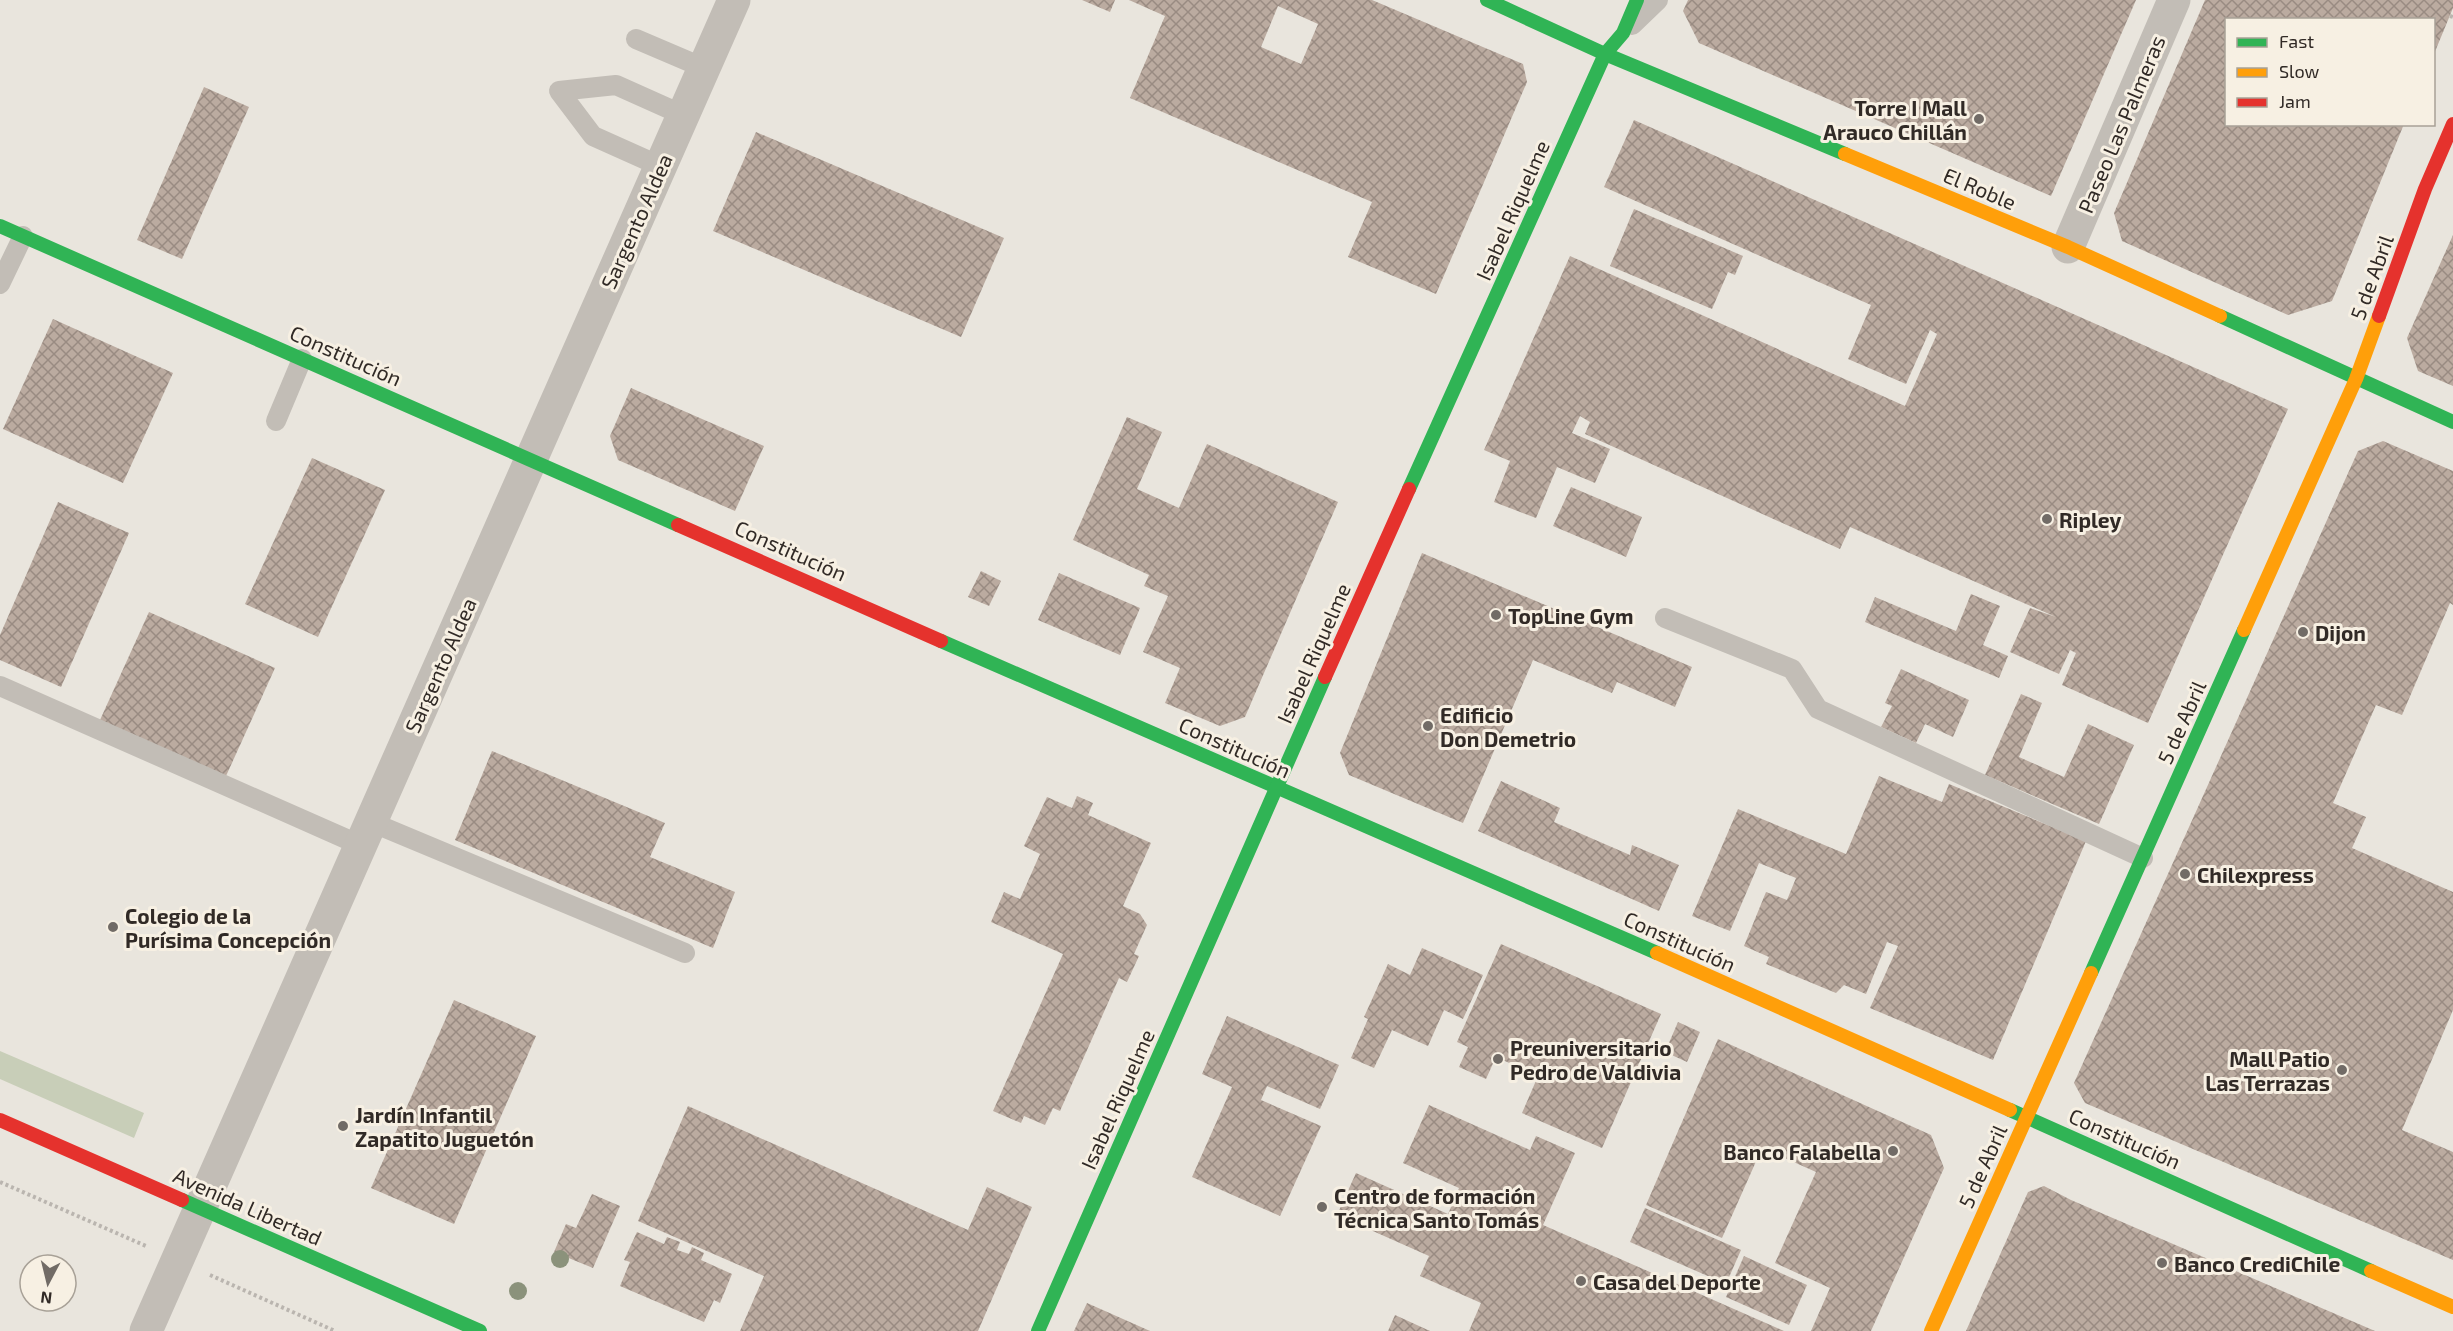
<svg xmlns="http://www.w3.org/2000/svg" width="2453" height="1331" font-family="'Exo 2',sans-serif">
<defs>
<pattern id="building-cross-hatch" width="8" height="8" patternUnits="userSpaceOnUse" patternTransform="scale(1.5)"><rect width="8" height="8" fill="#bbaba0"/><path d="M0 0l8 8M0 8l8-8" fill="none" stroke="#998b82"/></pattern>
</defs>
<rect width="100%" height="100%" fill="#e9e5dd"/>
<path fill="#c8ceb8" d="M0 1051 144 1113 134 1138 0 1079Z"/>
<g fill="url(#building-cross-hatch)" fill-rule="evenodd">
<path d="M1082 0H1115L1110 12Z"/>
<path d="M1129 0H1372L1523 64 1527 82 1436 294 1348 257 1372 202 1130 98 1165 16ZM1278 6 1318 24 1301 64 1261 47Z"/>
<path d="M1688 0H2136L2051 196 1699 43 1683 11Z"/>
<path d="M2205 0H2453V8L2434 54V20H2226V124H2404L2332 301 2288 315 2122 241 2114 213Z"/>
<path d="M204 87 249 107 182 259 137 240Z"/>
<path d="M1634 120 2288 409 2148 723 2062 685 2076 653 2070 650 2059 674 2010 652 2030 608 2056 617 1850 527 1840 549 1585 434 1590 422 1580 416 1572 433 1610 449 1595 483 1557 467 1536 518 1494 502 1510 461 1484 450 1570 256 1905 406 1937 334 1930 330 1906 384 1848 359 1871 305 1604 187Z"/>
<path d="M756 132 1004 238 961 337 713 231Z"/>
<path d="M1634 209 1743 256 1735 275 1728 272 1712 309 1610 266Z"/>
<path d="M2453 235V386L2418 371 2407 338Z"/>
<path d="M53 319 173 373 123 483 3 429Z"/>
<path d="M631 388 764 446 735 511 618 460 610 436Z"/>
<path d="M1127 417 1162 432 1137 489 1179 508 1207 444 1338 502 1245 717 1220 726 1165 703 1180 668 1143 652 1168 596 1144 586 1149 575 1073 540Z"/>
<path d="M2383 441 2453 471V605L2450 603 2402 715 2376 705 2333 803 2366 817 2352 848 2453 892V1010L2402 1130 2453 1152V1260L2085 1103 2074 1083 2358 451Z"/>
<path d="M312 458 385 490 318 637 245 604Z"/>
<path d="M1571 487 1642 517 1626 557 1553 526Z"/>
<path d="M58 502 129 533 61 687 0 660V635Z"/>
<path d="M1422 553 1692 667 1675 707 1617 682 1612 693 1533 660 1463 823 1349 775 1340 753Z"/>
<path d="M981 571 1001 581 989 606 968 597Z"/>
<path d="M1059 573 1140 608 1120 655 1038 620Z"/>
<path d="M1971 594 2000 606 1983 645 2008 656 1999 678 1865 622 1875 597 1956 631Z"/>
<path d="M149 612 275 668 226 776 100 720Z"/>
<path d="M1901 669 1969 700 1953 737 1925 724 1916 743 1881 727 1892 706 1885 703Z"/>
<path d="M2021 694 2042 703 2019 757 2064 777 2088 724 2134 745 2099 824 1985 775Z"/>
<path d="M492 751 665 823 650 857 735 892 713 948 455 840Z"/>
<path d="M1879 776 1942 802 1949 784 2086 841 1993 1060 1870 1008 1898 946 1887 942 1866 994 1844 985 1836 993 1766 964 1769 957 1744 946 1766 892 1787 900 1796 878 1759 863 1730 931 1692 916 1738 809 1846 854Z"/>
<path d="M1501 781 1560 808 1554 822 1630 855 1632 845 1679 865 1659 911 1478 831Z"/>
<path d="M1077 796 1093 803 1088 815 1151 843 1123 906 1140 914 1147 925 1134 954 1139 956 1127 982 1119 978 1060 1111 1053 1108 1045 1125 1024 1116 1021 1123 993 1111 1063 954 991 922 1004 892 1020 899 1040 854 1024 846 1047 797 1072 808Z"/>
<path d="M1501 944 1661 1014 1602 1148 1522 1113 1538 1076 1496 1057 1486 1079 1459 1067 1468 1047 1457 1042Z"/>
<path d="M1422 948 1483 975 1463 1019 1444 1010 1428 1046 1392 1030 1374 1068 1351 1058 1368 1019 1364 1017 1388 964 1410 975Z"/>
<path d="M454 1000 536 1036 454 1224 371 1188Z"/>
<path d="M1227 1016 1339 1065 1320 1109 1267 1086 1261 1100 1321 1126 1280 1216 1192 1177 1232 1087 1202 1074Z"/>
<path d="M1678 1022 1700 1032 1687 1062 1665 1052Z"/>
<path d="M1718 1039 1931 1135 1944 1168 1871 1331H1811L1830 1288 1775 1263 1816 1172 1762 1148 1722 1238 1646 1205Z"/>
<path d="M1429 1105 1530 1150 1536 1136 1575 1153 1543 1225 1784 1331H1469L1481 1303 1420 1276 1429 1256 1337 1215 1356 1173 1448 1214 1459 1188 1403 1163Z"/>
<path d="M688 1106 968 1230 987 1187 1032 1207 978 1331H740L764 1276 638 1221Z"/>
<path d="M2044 1186 2071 1200 2375 1331H1966L2028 1192Z"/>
<path d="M592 1194 620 1206 593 1268 554 1252 566 1224 576 1228Z"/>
<path d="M1645 1208 1741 1250 1726 1284 1630 1242Z"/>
<path d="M637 1232 664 1244 667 1237 680 1242 677 1250 689 1254 692 1247 704 1253 701 1260 732 1274 720 1303 714 1300 704 1322 620 1286 630 1262 624 1260Z"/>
<path d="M1744 1256 1807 1285 1789 1325 1726 1297Z"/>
<path d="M1087 1303 1150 1331H1074Z"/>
<path d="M1395 1315 1430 1331H1388Z"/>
</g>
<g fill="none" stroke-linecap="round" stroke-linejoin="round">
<g stroke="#bab5af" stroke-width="4" stroke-dasharray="3 3" stroke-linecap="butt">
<path d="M2450 16 2453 17"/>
<path d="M0 1182 146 1246"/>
<path d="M210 1275 335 1331"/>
</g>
<g stroke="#c2bdb6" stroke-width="20">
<path d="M1632 25 1658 0"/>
<path d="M636 39 704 68"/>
<path d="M660 166 593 136 559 91 616 85 683 115"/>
<path d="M0 284 23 236"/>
<path d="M276 421 302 359"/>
<path d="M1665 618 1792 669 1818 709 2143 858"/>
<path d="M0 686 360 845"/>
<path d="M371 822 685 953"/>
</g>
<g stroke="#c2bdb6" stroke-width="33">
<path d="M2068 247 2174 0"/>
<path d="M146 1331 734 0"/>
</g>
<g stroke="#30b455" stroke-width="14">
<path d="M1487 0 1605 54 1845 154"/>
<path d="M0 226 678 525"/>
<path d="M2220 316 2453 422"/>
<path d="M1409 489 1605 54 1623 33 1637 0"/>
<path d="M941 641 1657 953"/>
<path d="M2091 973 2244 630"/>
<path d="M2010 1110 2371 1271"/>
<path d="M182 1200 480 1331"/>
<path d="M1038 1331 1325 677"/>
</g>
<g stroke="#ff9f0a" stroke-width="14">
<path d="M1845 154 2068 247 2220 316"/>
<path d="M2244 630 2356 379 2379 316"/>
<path d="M1657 953 2010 1110"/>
<path d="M2371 1271 2453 1307"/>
<path d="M1931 1331 2091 973"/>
</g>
<g stroke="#e5322d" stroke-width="14">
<path d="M2379 316 2425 189 2453 124"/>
<path d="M678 525 941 641"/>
<path d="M1325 677 1409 489"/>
<path d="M0 1120 182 1200"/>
</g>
</g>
<g fill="#8b927b">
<circle cx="560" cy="1259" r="9"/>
<circle cx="518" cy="1291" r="9"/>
</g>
<g fill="#716b66" stroke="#f7f0e3" stroke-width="2">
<circle cx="1979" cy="119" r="6"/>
<circle cx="2047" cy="519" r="6"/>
<circle cx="1496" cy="615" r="6"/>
<circle cx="2303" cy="632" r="6"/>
<circle cx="1428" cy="726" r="6"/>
<circle cx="2185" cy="874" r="6"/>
<circle cx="113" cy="927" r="6"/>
<circle cx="1498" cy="1059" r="6"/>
<circle cx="2342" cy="1070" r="6"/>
<circle cx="343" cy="1126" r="6"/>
<circle cx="1893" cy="1151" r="6"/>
<circle cx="1322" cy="1207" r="6"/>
<circle cx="2162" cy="1263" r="6"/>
<circle cx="1581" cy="1281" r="6"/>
</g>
<g text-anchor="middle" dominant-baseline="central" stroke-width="6" stroke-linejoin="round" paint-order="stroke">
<g font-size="21" font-weight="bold" fill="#312a26" stroke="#f7f0e3" text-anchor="start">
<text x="1967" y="107" text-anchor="end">Torre I Mall<tspan x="1967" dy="24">Arauco Chillán</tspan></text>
<text x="2059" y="519">Ripley</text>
<text x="1508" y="615">TopLine Gym</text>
<text x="2315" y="632">Dijon</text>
<text x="1440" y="714">Edificio<tspan x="1440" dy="24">Don Demetrio</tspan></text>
<text x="2197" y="874">Chilexpress</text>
<text x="125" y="915">Colegio de la<tspan x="125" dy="24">Purísima Concepción</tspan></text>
<text x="1510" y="1047">Preuniversitario<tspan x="1510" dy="24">Pedro de Valdivia</tspan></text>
<text x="2330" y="1058" text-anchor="end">Mall Patio<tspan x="2330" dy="24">Las Terrazas</tspan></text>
<text x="355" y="1114">Jardín Infantil<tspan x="355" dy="24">Zapatito Juguetón</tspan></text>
<text x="1881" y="1151" text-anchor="end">Banco Falabella</text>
<text x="1334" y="1195">Centro de formación<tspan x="1334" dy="24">Técnica Santo Tomás</tspan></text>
<text x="2174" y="1263">Banco CrediChile</text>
<text x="1593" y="1281">Casa del Deporte</text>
</g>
<g font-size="21" fill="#312a26" stroke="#f7f0e3">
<text transform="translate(2121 124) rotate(-67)">Paseo Las Palmeras</text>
<text transform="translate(1980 188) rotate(23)">El Roble</text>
<text transform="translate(1512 210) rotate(-66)">Isabel Riquelme</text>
<text transform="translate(636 221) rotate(-66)">Sargento Aldea</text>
<text transform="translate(2371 277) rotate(-70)">5 de Abril</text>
<text transform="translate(346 355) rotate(24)">Constitución</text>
<text transform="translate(791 550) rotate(24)">Constitución</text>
<text transform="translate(1313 653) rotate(-66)">Isabel Riquelme</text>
<text transform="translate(440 665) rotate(-66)">Sargento Aldea</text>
<text transform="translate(2181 722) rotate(-66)">5 de Abril</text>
<text transform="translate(1235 747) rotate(24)">Constitución</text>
<text transform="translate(1680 941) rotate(24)">Constitución</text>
<text transform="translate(1117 1099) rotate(-66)">Isabel Riquelme</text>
<text transform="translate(2125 1138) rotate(24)">Constitución</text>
<text transform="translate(1982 1166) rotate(-66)">5 de Abril</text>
<text transform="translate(248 1206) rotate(24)">Avenida Libertad</text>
</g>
</g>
<rect x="2225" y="18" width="210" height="108" fill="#f7f0e3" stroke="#a8a197" stroke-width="1.5"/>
<rect x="2237" y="38" width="30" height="9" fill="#30b455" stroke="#a8a197" stroke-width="1.5"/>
<text x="2279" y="48" font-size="18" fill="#312a26">Fast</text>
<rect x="2237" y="68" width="30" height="9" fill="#ff9f0a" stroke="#a8a197" stroke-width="1.5"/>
<text x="2279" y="78" font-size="18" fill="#312a26">Slow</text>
<rect x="2237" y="98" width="30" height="9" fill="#e5322d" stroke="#a8a197" stroke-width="1.5"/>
<text x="2279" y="108" font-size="18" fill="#312a26">Jam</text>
<g transform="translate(48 1283) rotate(187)"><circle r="28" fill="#f7f0e3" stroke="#a8a197" stroke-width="1.5"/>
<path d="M0-4.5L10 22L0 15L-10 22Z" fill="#716b66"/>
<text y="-9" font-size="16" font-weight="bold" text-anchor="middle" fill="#312a26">N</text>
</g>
</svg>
